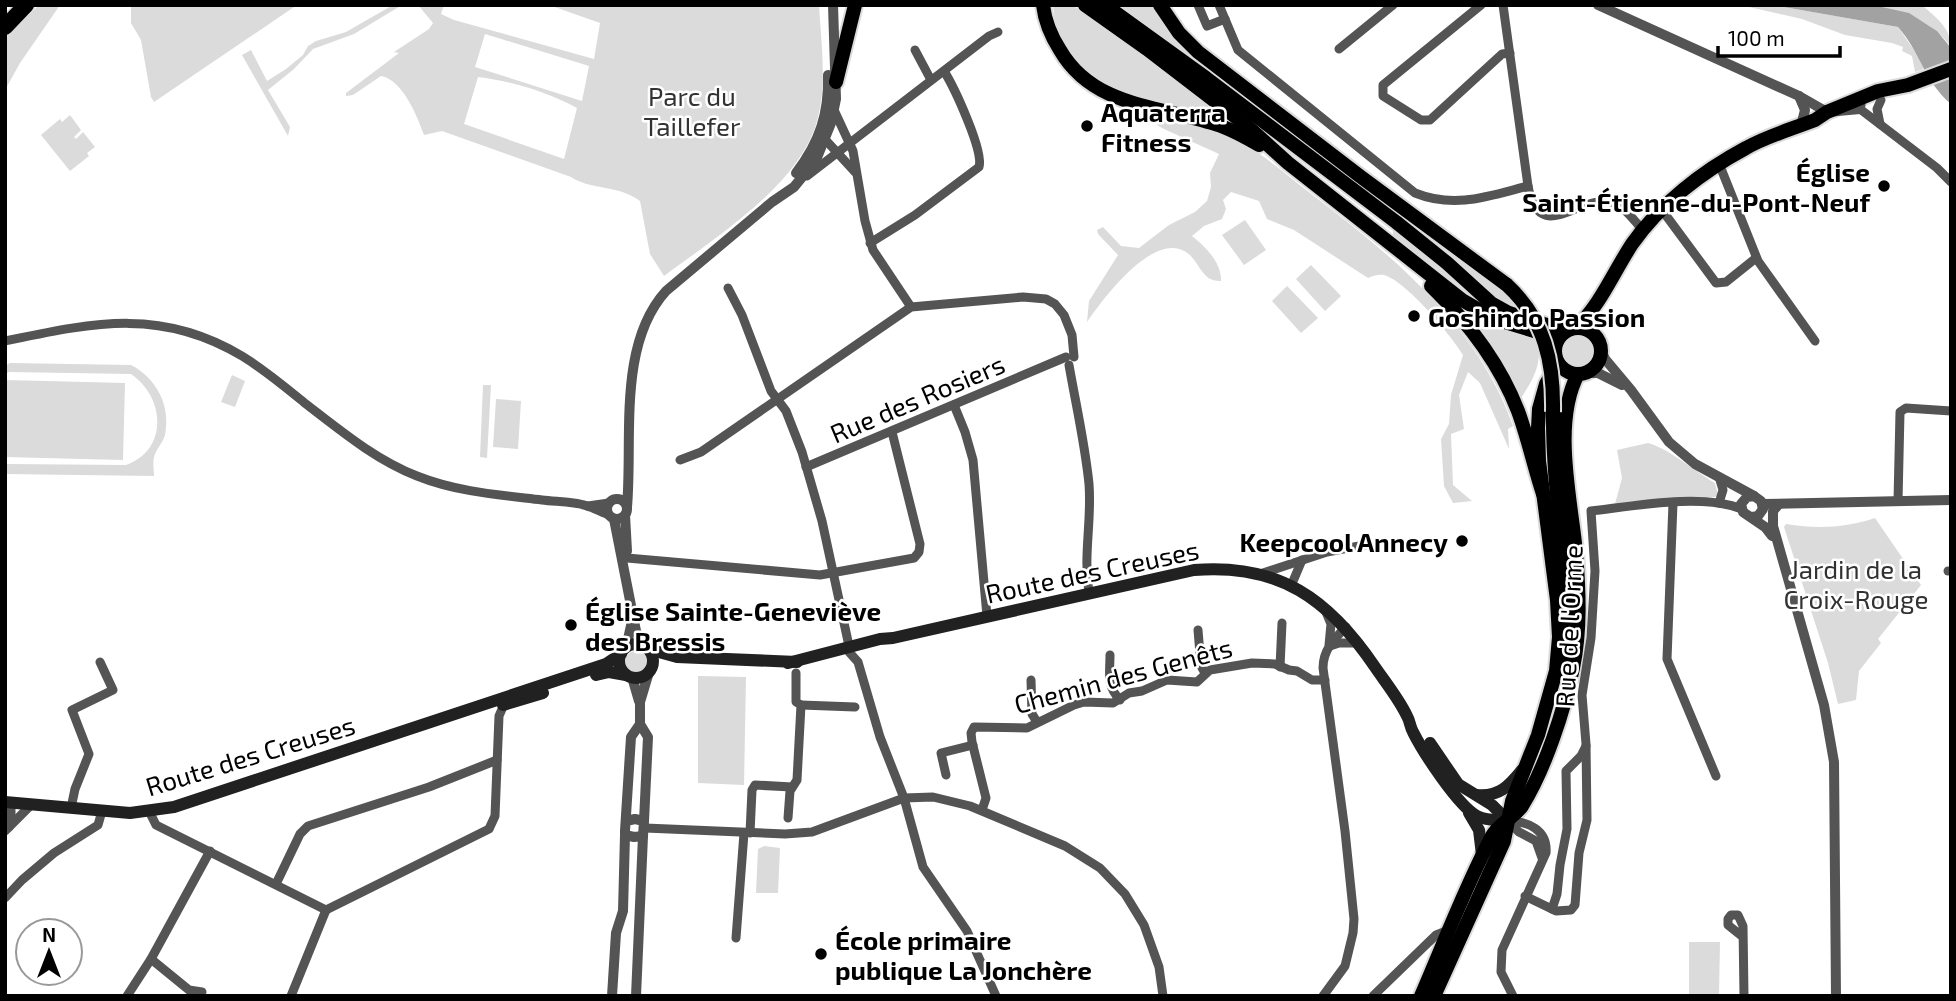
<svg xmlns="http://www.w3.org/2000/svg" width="1956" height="1001" font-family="'Exo 2',sans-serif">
<rect width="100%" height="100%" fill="#fff"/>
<g fill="#dbdbdb" fill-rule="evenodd">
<path d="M39 5H60L20 63 5 90V39Z"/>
<path d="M131 5H297L154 102 151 97 141 40 131 23Z"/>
<path d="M393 5H402L354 34 313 49 294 69 268 90 290 127 288 136 242 55 251 50 267 81 286 69 303 55 308 46 316 41 346 32Z"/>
<path d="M418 5H444L441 14 454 20 594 59 600 23 549 5H819C821 42 827 82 818 117 803 183 716 237 664 276L650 254 640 201C617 184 593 191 571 177L442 131 424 135C417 116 403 80 381 76L353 95 346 96V93L399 53 394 52 429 29 433 23ZM485 34 589 66 582 101 475 67ZM478 77C512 81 547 92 577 108L564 159 464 124Z"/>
<path d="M1053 5H1072L1240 127C1181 111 1074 97 1056 27 1054 20 1054 12 1053 5Z"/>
<path d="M1119 5H1154L1232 86 1231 88Z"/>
<path d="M1740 5H1773L1898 27 1918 56 1924 69 1915 72 1912 56 1902 51 1903 47 1892 43 1845 35 1802 19Z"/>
<path d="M1872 5 1923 6C1937 18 1951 29 1951 47 1932 20 1903 12 1872 5Z"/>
<path d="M70 115 81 130 74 137 76 139 83 132 95 147 87 153 89 156 70 171 41 135 60 119 62 122Z"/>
<path d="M1160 119C1189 125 1220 130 1246 145 1269 159 1289 177 1310 193 1391 254 1479 327 1513 426L1508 429 1509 449 1480 383 1468 372 1459 395 1464 429 1451 434 1453 485 1472 501 1453 503 1444 486 1441 439 1449 424 1451 395 1463 355C1451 335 1406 281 1384 275 1378 274 1373 276 1368 278L1294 230 1267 219 1259 201 1231 192 1223 200 1226 209 1222 219 1204 226 1192 236C1205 246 1222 263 1221 281 1201 282 1200 261 1186 252 1153 231 1103 299 1087 322L1089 301 1118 255 1098 234 1097 230 1103 227 1121 246 1139 248 1169 225 1195 212 1207 201 1211 187 1210 173 1219 154 1164 129 1157 125Z"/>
<path d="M1245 220 1266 250 1244 265 1222 235Z"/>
<path d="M1405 220 1499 287 1524 314 1499 303 1404 221Z"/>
<path d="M1393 229 1417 244 1497 318 1396 242 1393 235Z"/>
<path d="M1311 265 1341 296 1325 311 1296 279Z"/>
<path d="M1287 286 1318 318 1301 333 1272 301Z"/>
<path d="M1452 301 1510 330 1536 337C1545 362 1532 382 1518 402Z"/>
<circle cx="1578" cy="352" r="16"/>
<path d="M10 363 131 365C156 378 171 405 165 435 163 442 158 447 155 454 152 461 154 470 154 476L5 474V464L126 465C169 450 165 397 131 374L9 372 5 374V366Z"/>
<path d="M232 375 245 381 235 407 221 402Z"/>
<path d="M5 380 125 383 123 460 5 457Z"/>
<path d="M483 385H491L487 458 480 457Z"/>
<path d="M496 399 521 401 518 449 493 447Z"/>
<path d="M1648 443C1670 449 1694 471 1715 483L1718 495 1715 497 1666 499 1615 504 1622 478 1617 450Z"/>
<path d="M1875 518 1921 585 1878 639 1881 643 1859 671 1856 700 1838 704 1828 663 1784 527 1786 524C1817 529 1845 528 1875 518Z"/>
<circle cx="636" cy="662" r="11"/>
<path d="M698 676 746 677 744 785 698 783Z"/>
<path d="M764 846 780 848 778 893H756L758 849Z"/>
<path d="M1689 942H1720L1719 995H1689Z"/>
</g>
<path fill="#a2a2a2" d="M1773 5H1873L1909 13 1937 31 1951 48V104C1924 81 1921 53 1898 27Z"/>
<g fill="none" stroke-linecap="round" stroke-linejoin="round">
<defs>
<g id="primary">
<path d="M1576 328C1601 304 1613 273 1632 244 1660 204 1703 171 1746 148 1767 136 1792 129 1815 120L1827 112 1878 91 1908 85 1951 69"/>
<circle cx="1578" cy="351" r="23"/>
<path d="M1421 996C1444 943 1465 887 1492 836 1498 824 1514 818 1522 806 1545 769 1564 711 1573 668 1581 630 1579 590 1576 552 1571 499 1552 423 1578 374"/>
<path d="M1434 996 1504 841 1512 801 1538 735 1556 671 1559 637 1557 600 1539 461 1538 428 1539 409 1546 384 1558 363"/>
</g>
<g id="trunk">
<path d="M1043 5C1045 22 1051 36 1060 50 1094 109 1164 106 1221 126 1234 131 1247 138 1259 145"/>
<path d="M1085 5 1147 49 1246 125 1288 163 1462 300 1495 319 1541 333 1557 341"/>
<path d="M1105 5 1206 78 1396 222 1447 263 1491 303 1509 313 1566 331"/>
<path d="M1160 5 1179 33 1198 52 1361 177 1507 285"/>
<path d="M836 82 855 5"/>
<path d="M1431 286C1467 321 1500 364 1518 411 1528 438 1534 467 1543 494"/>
<path d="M1553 412C1552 502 1573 591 1569 681"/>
</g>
<path id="motorway" d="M5 27 26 5"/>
</defs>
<use href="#primary" stroke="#dbdbdb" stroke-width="18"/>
<use href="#trunk" stroke="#dbdbdb" stroke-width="18"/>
<use href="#motorway" stroke="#dbdbdb" stroke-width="19"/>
<g stroke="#545454" stroke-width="9">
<path d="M1198 5 1207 26 1225 19"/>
<path d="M1219 5 1238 50 1415 193C1455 209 1489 196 1528 186"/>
<path d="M1481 5 1383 85V96L1421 120H1430L1502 54 1510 53"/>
<path d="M1503 5 1528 186C1540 250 1582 189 1616 204 1626 208 1635 222 1643 230"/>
<path d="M1339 49 1393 5"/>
<path d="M915 50 931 80"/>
<path d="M1861 105 1860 109 1937 168 1951 182"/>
<path d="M834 110 853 151 865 221 873 250 911 307"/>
<path d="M1880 124 1877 109 1881 100"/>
<path d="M822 136 855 172"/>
<path d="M1717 166 1722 171 1758 261 1815 341"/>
<path d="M807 176 989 36 998 32"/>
<path d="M1662 210 1716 283 1726 282 1756 258"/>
<path d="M870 243 915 215 979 167C984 151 954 87 944 71"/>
<path d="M728 288 742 315 771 391 786 411 802 452 822 521 849 646"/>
<path d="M5 341C92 323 161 307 242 356 265 370 285 387 306 404 341 431 376 460 417 476 457 492 500 495 542 500 557 502 576 501 590 507 596 509 603 513 609 515"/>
<path d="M1069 365C1076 405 1085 444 1089 484 1092 521 1083 554 1089 593"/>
<path d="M954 405 965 432 973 460 987 616"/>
<path d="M680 460 701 452 911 307 1023 297 1046 299 1055 304 1064 315 1072 335 1074 357"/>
<path d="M806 467 1066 357"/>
<path d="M1898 501 1900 412 1906 408 1951 411"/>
<path d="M1673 503 1667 659 1716 776"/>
<path d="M1719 503 1723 490 1720 480"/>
<path d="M588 506 609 503"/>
<path d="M627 558 820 575 914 558 919 552 920 544 892 432"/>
<path d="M1948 571H1951"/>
<path d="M1260 574 1327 552 1370 544"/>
<path d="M1291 586 1302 560"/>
<path d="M1326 612 1331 624 1329 645"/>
<path d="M1198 630 1201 666 1205 673"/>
<path d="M1330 646 1339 643H1359"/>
<path d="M849 652 858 662 880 737 904 798 923 867 967 931 996 996"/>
<path d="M1110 655C1110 674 1106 685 1120 700"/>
<path d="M1280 667 1282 623"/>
<path d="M1031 680 1032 714 1037 722"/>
<path d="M801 705 855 707"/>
<path d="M946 775 941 753 973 745"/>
<path d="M71 808 75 789 89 754 72 710 113 690 100 662"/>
<path d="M982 810 986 798 972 742 971 733 974 727 1027 728 1074 705 1084 702 1113 703 1129 693 1142 691 1167 680 1197 682 1210 670 1252 663 1275 664 1289 670 1297 671 1312 680H1325"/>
<path d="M149 811 156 825 326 910 489 829 495 816 499 716 506 700"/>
<path d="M788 818 790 791 797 780 801 705 796 702V673"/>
<path d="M1508 821C1528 821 1548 830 1546 853L1502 950 1501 972 1513 996"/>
<path d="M1508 821 1519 832 1536 841 1542 858"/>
<path d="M9 827 11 821V803"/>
<path d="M645 828 785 834 812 832 904 798 933 797 970 806 1065 846 1100 868 1125 894 1144 925 1159 967 1163 996"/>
<path d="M5 831 31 805"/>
<path d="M750 833 752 790 755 785 792 787"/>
<path d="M276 884 300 834 308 826 429 787 497 760"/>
<path d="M1525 896 1556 911 1571 910 1575 905 1579 853 1587 820 1586 744 1582 695 1591 638 1595 571 1591 511C1634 506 1702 493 1742 509"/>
<path d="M5 898 22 880 54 853 98 825 102 811"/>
<path d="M1552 909 1557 894 1560 865 1567 829 1566 771 1581 756 1586 746"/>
<path d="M1743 937 1728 925V919L1731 915H1738L1743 926 1744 996"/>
<path d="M736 938 744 833"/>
<path d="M151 959 189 990 202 992"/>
<path d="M127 996 151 959 210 851"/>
<path d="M291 996 326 910"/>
<path d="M1323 996 1345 966 1353 933 1354 919 1345 831 1323 668C1323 650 1334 639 1346 627"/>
<path d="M1373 996 1436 935 1449 930"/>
</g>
<g stroke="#545454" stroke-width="10">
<path d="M1598 5 1799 96 1827 112 1860 109"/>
<path d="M1799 96 1805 110 1801 126"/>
<path d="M796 173C820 142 829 113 828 75"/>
<path d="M1600 348 1605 359 1631 390 1669 442 1695 464 1754 496"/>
<path d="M1582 373H1598L1622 385"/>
<circle cx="617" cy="509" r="10"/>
<path d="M1763 504 1951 500"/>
<path d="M1779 504 1773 511V526L1824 705 1834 762 1836 996"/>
<path d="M627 507C633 439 617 345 666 291L772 202 794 187 816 160 831 123 836 99 833 5"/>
<path d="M625 515 627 551"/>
<path d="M1752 517 1758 516 1763 509 1761 501 1754 496 1747 497 1741 504 1743 512 1765 527 1772 536"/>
<path d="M614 519 636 631 644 647"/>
<path d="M626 648 632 621"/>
<path d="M632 677 639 701"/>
<path d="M626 821 635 819 644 821 643 836 634 837 625 835V831L631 737 640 724"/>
<path d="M644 821 648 737 640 724V702L649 672"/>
<path d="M612 996 616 933 623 911 625 835"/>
<path d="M636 996 643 836"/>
</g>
<g stroke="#212121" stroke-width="12">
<circle cx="636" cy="661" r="17"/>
<path d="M648 649 677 657 797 662"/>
<path d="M788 663 880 639 893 638 1194 570C1279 563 1329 599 1375 667 1386 683 1399 699 1407 716 1410 721 1410 727 1413 732 1423 752 1458 806 1477 816 1487 821 1498 820 1508 821"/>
<path d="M596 675 609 672 626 675"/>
<path d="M503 705 543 693"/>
<path d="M1430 743 1458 784 1492 805 1508 821"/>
<path d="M1477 795C1499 797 1509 786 1522 770"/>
<path d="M5 802 130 813 174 807 606 664 621 654"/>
<path d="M1469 813 1479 830 1482 855"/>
</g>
<use href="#primary" stroke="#000" stroke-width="14"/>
<use href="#trunk" stroke="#000" stroke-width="14"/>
<use href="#motorway" stroke="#000" stroke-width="16"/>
<defs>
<path id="trunk-bridge" d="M1507 285C1545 320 1554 363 1553 412"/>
</defs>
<use href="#trunk-bridge" stroke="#dbdbdb" stroke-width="18" stroke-linecap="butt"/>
<use href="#trunk-bridge" stroke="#000" stroke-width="14"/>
</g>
<g fill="#000" stroke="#fff" stroke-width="2.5">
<circle cx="1087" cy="126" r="7"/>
<circle cx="1884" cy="186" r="7"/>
<circle cx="1414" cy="316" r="7"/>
<circle cx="1462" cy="541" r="7"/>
<circle cx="571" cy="625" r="7"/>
<circle cx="821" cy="954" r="7"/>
</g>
<g text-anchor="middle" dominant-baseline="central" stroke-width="5" stroke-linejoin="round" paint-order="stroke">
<g font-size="26" fill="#323232" stroke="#fff">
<text x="692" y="95">Parc du<tspan x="692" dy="30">Taillefer</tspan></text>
<text x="1856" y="568">Jardin de la<tspan x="1856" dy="30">Croix-Rouge</tspan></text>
</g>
<g font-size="26" font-weight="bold" fill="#000" stroke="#fff" text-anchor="start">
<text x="1101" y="111">Aquaterra<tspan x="1101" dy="30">Fitness</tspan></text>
<text x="1870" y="171" text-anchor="end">Église<tspan x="1870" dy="30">Saint-Étienne-du-Pont-Neuf</tspan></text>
<text x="1428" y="316">Goshindo Passion</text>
<text x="1448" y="541" text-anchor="end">Keepcool Annecy</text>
<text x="585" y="610">Église Sainte-Geneviève<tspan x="585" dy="30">des Bressis</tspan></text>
<text x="835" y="939">École primaire<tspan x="835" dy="30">publique La Jonchère</tspan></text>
</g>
<g font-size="26" fill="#000" stroke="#fff">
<text transform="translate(917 398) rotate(-23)">Rue des Rosiers</text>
<text transform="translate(1092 571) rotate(-12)">Route des Creuses</text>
<text transform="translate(1568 626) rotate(-87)">Rue de l'Orme</text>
<text transform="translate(1123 675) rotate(-15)">Chemin des Genêts</text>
<text transform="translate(250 755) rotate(-17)">Route des Creuses</text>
</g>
</g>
<rect width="1956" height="1001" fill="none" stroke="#000000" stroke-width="14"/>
<g transform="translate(49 952)"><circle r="33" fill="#ffffff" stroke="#999999" stroke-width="2"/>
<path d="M0-5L12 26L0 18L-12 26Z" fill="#000000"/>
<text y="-10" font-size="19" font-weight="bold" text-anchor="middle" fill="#000000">N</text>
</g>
<path d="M1718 46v10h122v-10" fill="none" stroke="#000000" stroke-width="3.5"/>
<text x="1728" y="46" font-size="21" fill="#000000" stroke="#ffffff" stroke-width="5" paint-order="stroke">100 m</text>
</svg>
